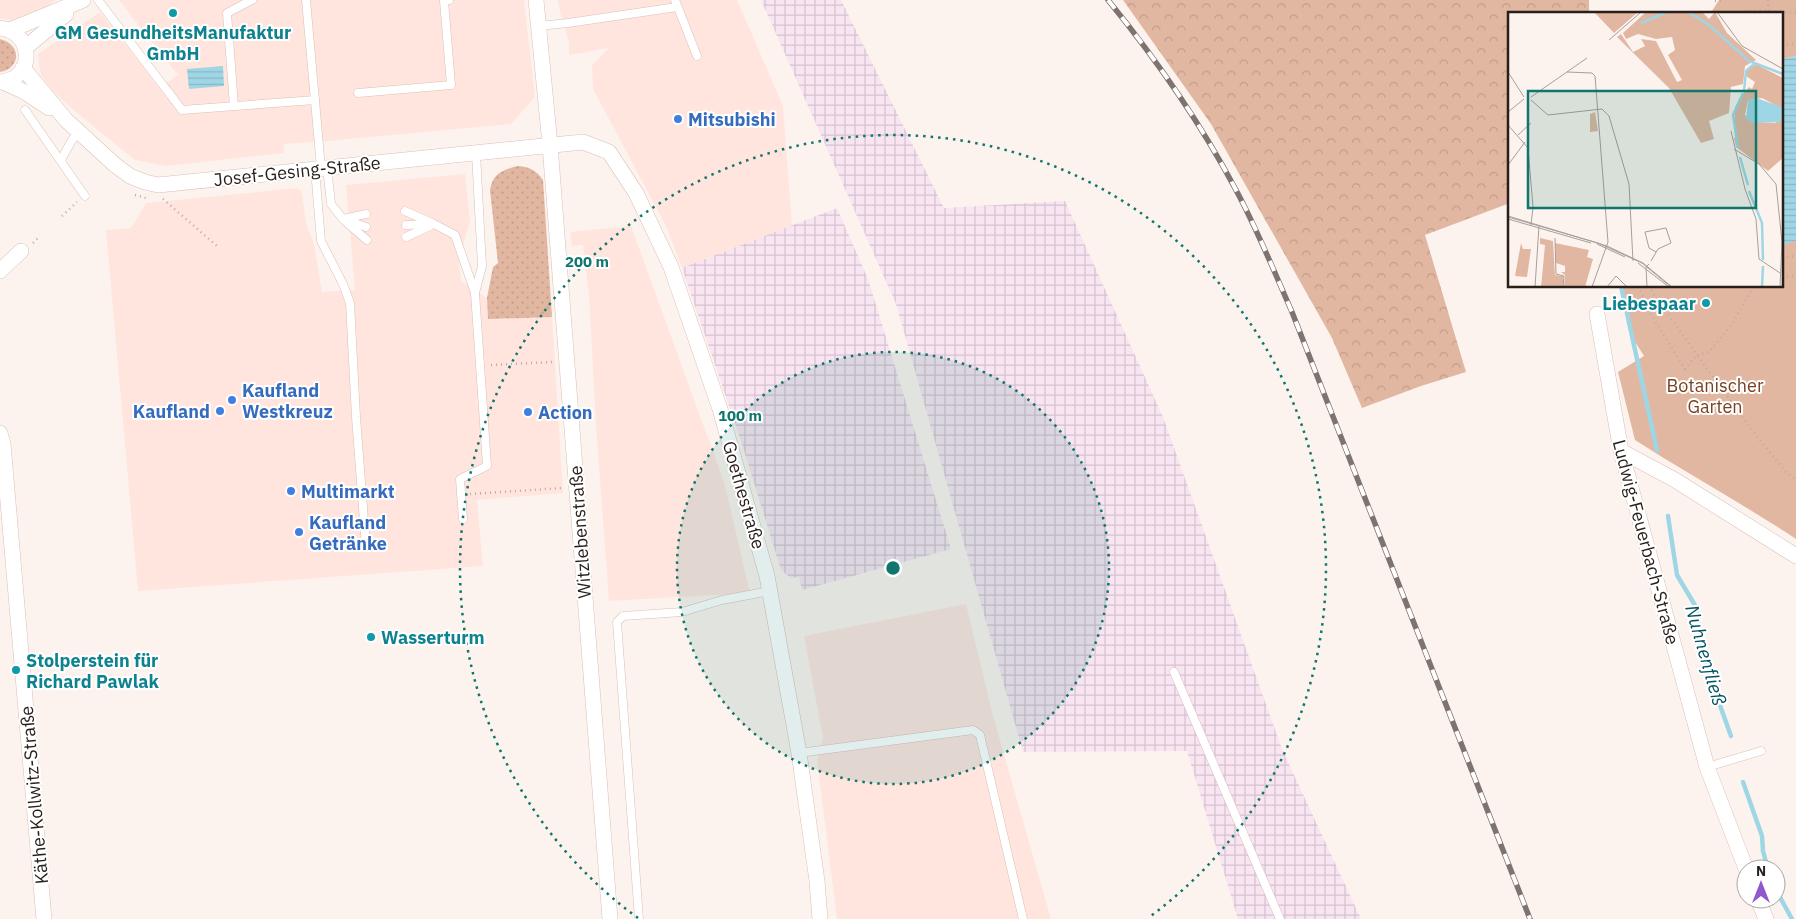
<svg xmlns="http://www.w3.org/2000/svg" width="1796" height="919" font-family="'IBM Plex Sans',sans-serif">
<defs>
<pattern id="industrial-grid" width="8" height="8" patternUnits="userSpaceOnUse" patternTransform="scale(1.25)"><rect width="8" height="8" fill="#f9e4f2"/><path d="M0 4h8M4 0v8" fill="none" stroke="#d5c3cf"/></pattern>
<pattern id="grass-dots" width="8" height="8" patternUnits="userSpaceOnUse" patternTransform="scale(1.25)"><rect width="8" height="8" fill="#e2b7a1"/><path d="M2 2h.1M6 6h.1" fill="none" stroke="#c29d8a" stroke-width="1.8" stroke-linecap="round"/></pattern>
<pattern id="forest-crowns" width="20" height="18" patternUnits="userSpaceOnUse" patternTransform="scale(1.25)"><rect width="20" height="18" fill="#e2b7a1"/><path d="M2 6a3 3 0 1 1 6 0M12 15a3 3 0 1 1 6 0" fill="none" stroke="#c29d8a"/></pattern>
<pattern id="water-rules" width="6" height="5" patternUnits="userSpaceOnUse" patternTransform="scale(1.25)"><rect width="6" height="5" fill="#9fd6e5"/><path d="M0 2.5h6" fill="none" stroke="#89b7c4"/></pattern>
</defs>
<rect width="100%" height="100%" fill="#fdf3ee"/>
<g fill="#ffe5de">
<path d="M0 0H56L31 18 11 20 0 19Z"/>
<path d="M119 0H524L535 97 511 124 327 141 284 144V153L166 166 135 160 72 109 53 91 41 75 39 65 38 54 100 12 159 88 178 75Z"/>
<path d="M558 0H737L783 106 792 226 682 268 667 228 593 89 592 65 609 48 569 55V42L560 12Z"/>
<path d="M465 174 470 222 459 258 461 281 487 298 488 319 552 317 563 493 477 500 483 566 138 591 106 230 131 228 146 203 298 188 302 193 306 224 314 244 322 292 355 290 346 185Z"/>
<path d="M631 226 725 485 750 593 609 601 596 425 589 295 583 245 572 246 570 232Z"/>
<path d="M966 604 993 716 1051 919H837L817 760 823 738 804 636Z"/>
</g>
<g fill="url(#industrial-grid)">
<path d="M761 0H841L944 208 1065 201 1163 417 1282 749 1361 919H1238L1187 751 1023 752 896 304Z"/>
<path d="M837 208 868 279 951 549 802 590 799 577 791 578 781 570 742 444 682 268Z"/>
</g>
<g fill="url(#grass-dots)">
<path d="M0 39C21 44 22 68 0 72Z"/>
<path d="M518 166C530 167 536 170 543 180L552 317 488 319 487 298 493 267 498 263 490 190C493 173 502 170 518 166Z"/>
</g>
<path fill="url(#forest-crowns)" d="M1123 0H1589V14H1510V203L1425 235 1466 372 1421 386 1362 408 1332 338 1211 124Z"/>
<g fill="#e2b7a1">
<path d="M1719 0H1796V56L1782 59V14H1710Z"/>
<path d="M1792 241H1796V539C1743 504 1688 474 1635 440L1618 372 1644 356 1632 337 1621 286H1782V245Z"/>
</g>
<g fill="url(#water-rules)">
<path d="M1796 56V241L1782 245V59Z"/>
<path d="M223 66 224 86 189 89 187 69Z"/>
</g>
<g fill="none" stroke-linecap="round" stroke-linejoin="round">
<g stroke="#9fd6e5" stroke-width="4.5">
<path d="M1621 286 1657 450"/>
<path d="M1668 516 1677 575 1696 607 1703 658 1731 736"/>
<path d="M1743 782 1762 836 1763 851 1768 869"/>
<path d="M1776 890 1792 919"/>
</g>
<defs>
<g id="lane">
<path d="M98 0 182 110 315 100"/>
<path d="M306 0 321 168"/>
<path d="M675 0 697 56"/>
<path d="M539 26 568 23 677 7"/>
<path d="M358 93 451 85 444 1 449 0"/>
<path d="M234 106 227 13 252 0"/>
<path d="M25 110 85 196"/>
<path d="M61 160 72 140 79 132"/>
<path d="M327 167 331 204 343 219 366 227"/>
<path d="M315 169 321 241 343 284 350 303 356 417 366 547"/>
<path d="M405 211 432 223"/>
<path d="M343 219 366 214"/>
<path d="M346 222 367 240"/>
<path d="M406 225 434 224 455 235 475 293 487 466 460 479 463 519"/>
<path d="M406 237 430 226"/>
<path d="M475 293 482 266 476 153"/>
<path d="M1174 672 1280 919"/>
<path d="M799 753 973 730 980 735 1023 919"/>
<path d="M1707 767 1761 751"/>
<path d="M639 919 617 622 623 616 682 612 722 600 770 591"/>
</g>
<g id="street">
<path d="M536 0 550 145 610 919"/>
<path d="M0 28C35 32 35 80 0 82"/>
<path d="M10 30 83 0"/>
<path d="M25 48 66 14"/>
<path d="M23 68 66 120 115 165 130 176 145 182 158 185 583 142 609 152 636 193 671 267 720 409 767 576 799 753 817 881 820 919"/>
<path d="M3 82 25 92 49 108"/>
<path d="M0 271 21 251"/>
<path d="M1597 314 1621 451 1707 767 1746 869"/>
<path d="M0 433 3 444 44 919"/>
<path d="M1621 451 1675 480 1796 556"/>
<path d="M1758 899 1766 919"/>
</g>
</defs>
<use href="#lane" stroke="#d8c1b6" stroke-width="9"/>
<use href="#street" stroke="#d8c1b6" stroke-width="16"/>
<g stroke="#b7ada8" stroke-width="2.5" stroke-dasharray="1 4" stroke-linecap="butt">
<path d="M1768 0 1769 11"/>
<path d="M1715 1 1724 0"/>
<path d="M1725 14 1760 10 1796 13"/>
<path d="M1782 45 1796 44"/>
<path d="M135 195 146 198"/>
<path d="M163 199 217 246"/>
<path d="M62 216 77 202"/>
<path d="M33 243 39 237"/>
<path d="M1782 257 1796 256"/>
<path d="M1782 277 1796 276"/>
<path d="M1639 286 1646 307 1685 369 1697 355 1758 438 1786 472 1796 480"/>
<path d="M1648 286 1697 355 1709 352 1732 324 1754 286"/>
<path d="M491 365 553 362"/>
<path d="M470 494 562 488"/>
</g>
<use href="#lane" stroke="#fff" stroke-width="8"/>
<use href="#street" stroke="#fff" stroke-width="15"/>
<defs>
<path id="rail" d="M1108 0C1156 59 1200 122 1236 190 1257 229 1274 271 1292 312L1530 919"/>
</defs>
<use href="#rail" stroke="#7d736f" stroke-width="5.5"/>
<use href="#rail" stroke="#fff" stroke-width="4" stroke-dasharray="11" stroke-linecap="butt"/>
</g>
<circle cx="893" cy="568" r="216" fill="#0f766e" fill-opacity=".12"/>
<g fill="none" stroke="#0f766e" stroke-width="2.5" stroke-dasharray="2.5 5">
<circle cx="893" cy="568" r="216"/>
<path d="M638 918A433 433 0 1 1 1148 918"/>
</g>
<g fill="#0f9aa8" stroke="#fff" stroke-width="2">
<circle cx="173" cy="13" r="5"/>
<circle cx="1706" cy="303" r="5"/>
<circle cx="371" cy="637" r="5"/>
<circle cx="16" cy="670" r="5"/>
</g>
<g fill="#3f7fe0" stroke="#fff" stroke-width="2">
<circle cx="678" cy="119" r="5"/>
<circle cx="232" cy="400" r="5"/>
<circle cx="220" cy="411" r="5"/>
<circle cx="528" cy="412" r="5"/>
<circle cx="291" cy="491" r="5"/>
<circle cx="299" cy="532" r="5"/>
</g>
<g text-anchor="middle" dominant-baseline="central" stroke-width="4" stroke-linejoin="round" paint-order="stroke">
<g font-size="18" font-weight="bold" fill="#0d838f" stroke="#fff" text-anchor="start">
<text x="173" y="32" text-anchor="middle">GM GesundheitsManufaktur<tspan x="173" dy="21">GmbH</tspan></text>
<text x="1696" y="303" text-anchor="end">Liebespaar</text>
<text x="381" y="637">Wasserturm</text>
<text x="26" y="660">Stolperstein für<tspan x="26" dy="21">Richard Pawlak</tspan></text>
</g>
<g font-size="18" font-weight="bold" fill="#366cbe" stroke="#fff" text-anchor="start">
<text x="688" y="119">Mitsubishi</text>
<text x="242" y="390">Kaufland<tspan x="242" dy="21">Westkreuz</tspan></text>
<text x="210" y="411" text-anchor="end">Kaufland</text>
<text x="538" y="412">Action</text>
<text x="301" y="491">Multimarkt</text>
<text x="309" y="522">Kaufland<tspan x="309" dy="21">Getränke</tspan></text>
</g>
<g font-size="18" fill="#281f1b" stroke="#fff">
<text transform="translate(297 171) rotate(-6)">Josef-Gesing-Straße</text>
<text transform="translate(744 495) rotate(74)">Goethestraße</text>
<text transform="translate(580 532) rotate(-94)">Witzlebenstraße</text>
<text transform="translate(1646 542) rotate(75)">Ludwig-Feuerbach-Straße</text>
<text transform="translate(34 795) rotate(-95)">Käthe-Kollwitz-Straße</text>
</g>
<g font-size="18" fill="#784020" stroke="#fff">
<text x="1715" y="385">Botanischer<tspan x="1715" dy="21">Garten</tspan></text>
</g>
<g font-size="19" font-style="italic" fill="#005261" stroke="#fff">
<text transform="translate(1706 655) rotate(74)">Nuhnenfließ</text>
</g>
</g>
<g transform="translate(1508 12)">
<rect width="275" height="275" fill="#fdf3ee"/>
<path d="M87 100 90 119 82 120V102Z" fill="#e2b7a1"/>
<path d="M86 0H130L106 21ZM138 0H194L201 7 207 0 219 21 248 48 237 54 235 72 223 75 221 101 201 109 206 127 193 131 161 76 109 25 113 22 125 40 137 34 133 27 148 29 169 70 174 68 160 43 167 38 164 25 148 27 130 22 118 27 115 21Z" fill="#e2b7a1"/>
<path d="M248 52 275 66V97L254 86 240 88 237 103 248 110 267 111 275 105V146L260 159 228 135 226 126 229 124 226 114 227 95 234 83 241 75 244 77 247 70 238 64 239 59ZM32 226 45 229 47 263 55 264V275H33L37 233 32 232ZM13 231 15 237H23L19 265 7 264ZM47 231 81 238 79 245 85 247 77 275H56L57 263 53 260H57V254L48 251Z" fill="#e2b7a1"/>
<path d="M248 86 274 95 275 105 272 110 245 111 238 107 240 88Z" fill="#9fd6e5"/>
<path fill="none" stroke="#9fd6e5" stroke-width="2.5" d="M180 0 200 12 241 49 275 62M133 11 159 0M236 79 238 59 246 52M230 136 225 103 235 81M232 145 240 173M241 179 254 211 255 248M254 275 255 254"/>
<path fill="none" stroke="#a89e9a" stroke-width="1" d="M209 0 234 34 275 57M101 28 133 0M0 60 16 85M59 60 84 61 87 64 100 230 84 275M23 85 79 46M23 88 40 103 94 97 101 104 121 172 125 249M0 100 16 87M0 113 20 136 25 195 23 213M223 119 237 177 248 207 251 247 272 261M10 123 23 111M226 137 251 152 268 172M0 153 17 130M268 172 274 230 272 275M0 204 99 234 135 251 164 275M0 205 90 231 134 251 163 275M0 207 83 231M47 226 48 262 56 264 55 275M89 232 117 245M143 249 150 237 163 231 158 216 137 220 141 236 148 240M130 251 161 275M27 275 31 214M99 275 108 264 119 275M139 275 138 255 141 252"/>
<path fill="#0f766e" fill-opacity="0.15" stroke="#0f766e" stroke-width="2.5" d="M20 79H248V196H20Z"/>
<rect width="275" height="275" fill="none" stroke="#281f1b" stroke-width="2.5"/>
</g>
<circle cx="893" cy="568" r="8" fill="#0f766e" stroke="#fff" stroke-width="2.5"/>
<g font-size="15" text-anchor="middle" font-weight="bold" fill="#0f766e" stroke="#fff" stroke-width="4" stroke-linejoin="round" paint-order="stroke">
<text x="587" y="267">200 m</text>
<text x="740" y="421">100 m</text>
</g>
<g transform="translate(1761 884)"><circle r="24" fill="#ffffff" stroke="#a9a5a4"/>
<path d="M0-4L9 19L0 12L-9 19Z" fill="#9058cf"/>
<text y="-8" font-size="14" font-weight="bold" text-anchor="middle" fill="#281f1b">N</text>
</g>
</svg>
